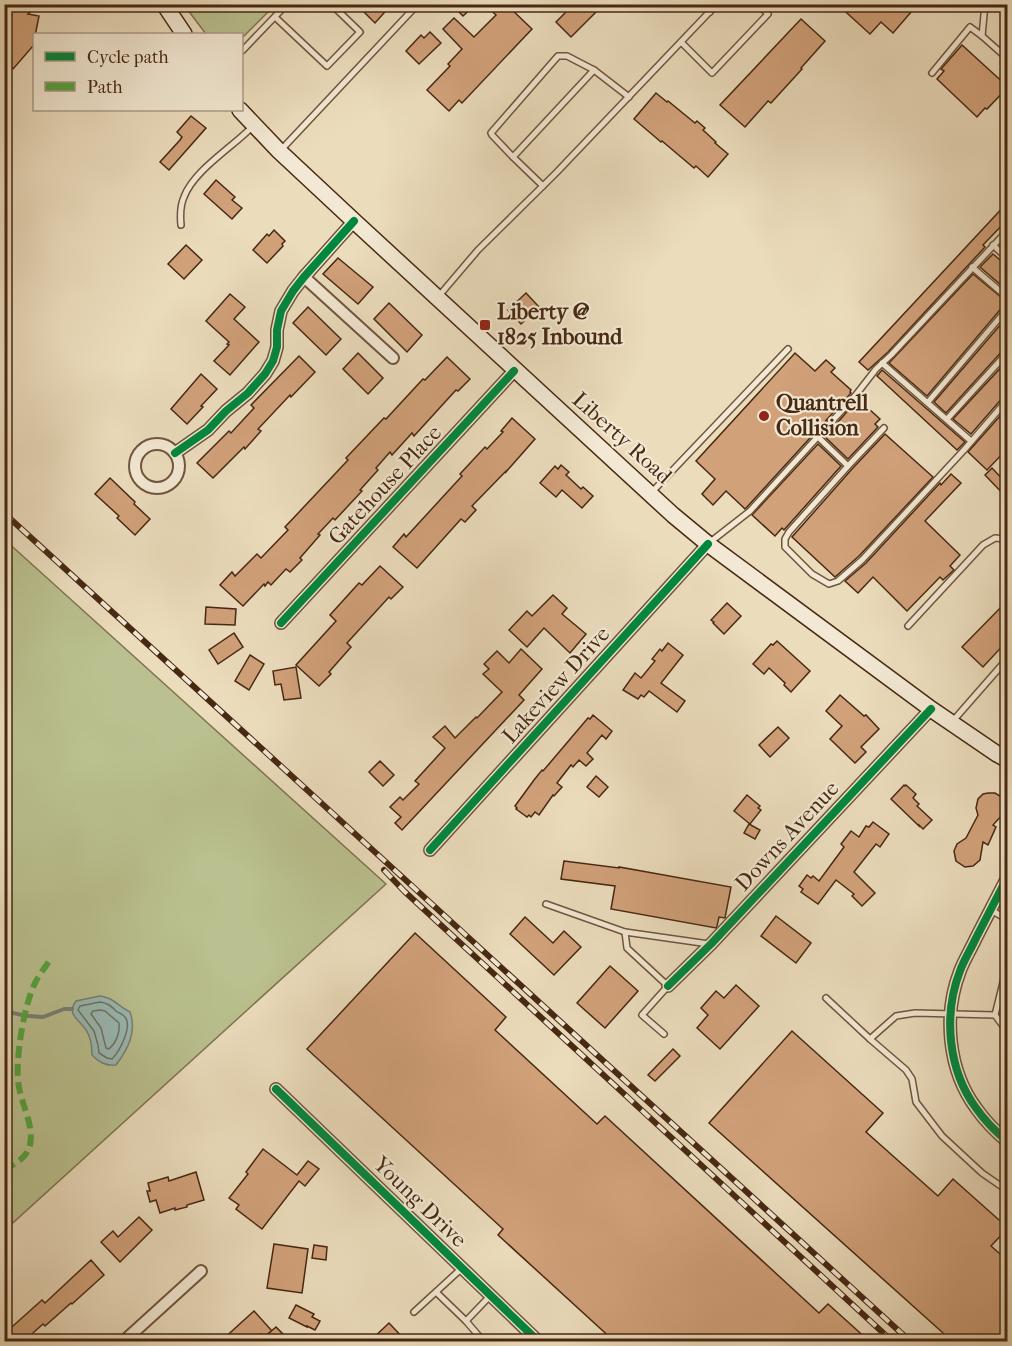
<svg xmlns="http://www.w3.org/2000/svg" width="1012" height="1346" font-family="'IM FELL French Canon',serif">
<rect width="100%" height="100%" fill="#ebdcbc"/>
<filter id="stains"><feTurbulence type="fractalNoise" baseFrequency=".00333" numOctaves="4"/><feColorMatrix values="0 0 0 0 .2 0 0 0 0 .09 0 0 0 0 .02 0 0 0 .5 -.17"/></filter>
<radialGradient id="worn" r=".72"><stop offset=".6" stop-color="#630" stop-opacity="0"/><stop offset="1" stop-color="#630" stop-opacity=".3"/></radialGradient>
<g fill="#bac08f" stroke="#807451" stroke-width="1.5">
<path d="M184 5H275L242 38V34H206Z"/>
<path d="M5 540 386 884 5 1230Z"/>
</g>
<path fill="#99bab5" stroke="#788074" stroke-width="1.5" d="M100 996C115 998 117 1006 130 1012 137 1032 128 1049 116 1065 105 1066 99 1062 92 1055 92 1046 91 1037 86 1030 79 1019 66 1015 76 1001Z"/>
<g fill="none" stroke-linecap="round" stroke-linejoin="round">
<g stroke="#707164" stroke-width="1.5">
<path d="M100 1002C108 1003 111 1006 116 1011 119 1013 122 1014 124 1016 134 1025 119 1052 112 1059L107 1058 99 1053 98 1045 94 1031 78 1010 80 1006Z"/>
<path d="M100 1010 105 1011 119 1023C120 1033 116 1043 109 1049L106 1048 101 1028 91 1014 93 1011Z"/>
</g>
<g stroke="#788074" stroke-width="4">
<path d="M4 1011 22 1015"/>
<path d="M28 1016 43 1017 64 1009H72"/>
</g>
</g>
<g fill="#d1a17a" stroke="#472813" stroke-width="1.5">
<path d="M4 4H40L28 14 39 16 33 46 13 69 4 62Z"/>
<path d="M356 4H392L375 23Z"/>
<path d="M451 4H476L463 16Z"/>
<path d="M484 4H506L532 29 462 103 459 100 449 111 427 90 450 66 448 64 462 49 443 29 454 18 474 37 496 15Z"/>
<path d="M574 4H604L571 37 556 22Z"/>
<path d="M837 4H918L893 33 881 22 870 34Z"/>
<path d="M801 19 825 41 801 68 802 69 771 103 768 101 745 127 720 105Z"/>
<path d="M430 32 441 43 419 64 406 51 421 35 424 38Z"/>
<path d="M962 45 1008 87 987 109 985 108 977 117 937 79 944 71 941 69Z"/>
<path d="M656 93 667 102 668 101 695 123 697 121 705 128 703 130 716 142 715 143 728 154 708 177 696 166 694 168 662 141 661 142 634 119Z"/>
<path d="M191 116 206 128 169 170 160 162 180 140 182 137 177 132Z"/>
<path d="M216 180 235 197 232 200 242 208 232 219 204 194Z"/>
<path d="M1008 202V219L983 245 985 247 888 352 868 370 859 362Z"/>
<path d="M274 230 285 241 282 244 283 246 267 263 253 250 267 234 269 236Z"/>
<path d="M186 245 202 260 184 279 168 264Z"/>
<path d="M993 254 1007 266 1002 271 1008 277V291L980 267Z"/>
<path d="M338 258 373 287 358 304 323 274Z"/>
<path d="M973 274 1008 303 1004 305 927 396 889 363Z"/>
<path d="M526 293 539 307 521 324 508 310Z"/>
<path d="M230 294 245 307 234 319 259 342 230 375 214 361 229 345 227 344 229 342 206 321Z"/>
<path d="M389 303 422 335 407 352 374 319Z"/>
<path d="M308 307 341 339 326 355 293 323Z"/>
<path d="M1008 316V347L1004 349 946 413 934 402Z"/>
<path d="M358 353 383 378 368 394 343 369Z"/>
<path d="M795 353 815 371 826 360 835 368 831 372 851 390 850 392 851 393 747 507 745 509 743 507 726 491 713 505 702 494 715 479 696 461Z"/>
<path d="M299 356 315 372 291 397 290 395 258 429 261 431 245 449 244 447 213 478 197 463 229 431 231 433 254 408 251 405Z"/>
<path d="M447 357 470 379 458 391 456 390 414 436 412 433 392 455 390 452 376 468 378 470 360 490 362 491 335 520 333 518 318 534 320 535 300 558 302 560 290 572 286 569 271 585 268 582 265 586 264 584 243 606 220 585 232 572 235 576 257 554 261 558 288 530 285 527 348 460 346 458 384 418 386 419 423 379 425 380Z"/>
<path d="M1008 360V394L1004 396 971 434 953 419Z"/>
<path d="M882 370 965 442 957 450 877 376Z"/>
<path d="M201 374 217 389 201 406 203 407 187 424 171 409Z"/>
<path d="M858 399 880 419 875 424 878 427 848 459 825 437Z"/>
<path d="M1008 407V448L987 470 968 452Z"/>
<path d="M512 418 535 439 506 472V471L472 506 476 510 465 522 461 519 417 568 393 547 404 534 406 537 462 476 460 474 485 447 487 449 503 432 501 431Z"/>
<path d="M885 434 933 477 859 556 835 577 792 537 852 469Z"/>
<path d="M818 444 841 466 784 530 782 528 775 536 752 515Z"/>
<path d="M561 465 569 472 566 475 581 489 583 487 593 496 582 508 562 490 556 497 540 483 555 466 558 469Z"/>
<path d="M992 468 1008 485V499L985 475Z"/>
<path d="M951 474 961 483 925 521 960 555 950 566 954 570 943 580 940 577 907 611 873 577 858 593 845 581 866 563 940 483 941 485Z"/>
<path d="M110 478 135 502 134 504 150 519 135 535 117 518 119 516 95 494Z"/>
<path d="M380 566 403 587 391 599 389 597 347 643 351 647 329 672 331 674 319 686 296 665 336 621 330 615 359 583 362 585Z"/>
<path d="M553 595 567 608 562 614 586 634 570 653 544 628 527 647 509 630 527 611 532 616Z"/>
<path d="M1008 600V640L983 667 962 647Z"/>
<path d="M727 603 741 616 724 634 713 623 714 622 711 620Z"/>
<path d="M206 607 236 609 235 625 205 624Z"/>
<path d="M234 633 243 647 218 664 209 650Z"/>
<path d="M777 641 810 671 791 692 784 685 785 683 769 668 764 674 753 664 771 644 773 645Z"/>
<path d="M668 643 683 655 661 683 685 701 677 712 649 691 644 697 641 695 638 699 623 690 635 673 641 678 655 661 652 659 660 649 662 651Z"/>
<path d="M521 649 542 669 519 695 524 700 402 830 395 823 401 817 390 807 400 797 403 800 419 784 415 781 445 748 433 737 445 726 455 738 476 717 477 718 502 692 483 674 489 669 484 664 497 651 509 663Z"/>
<path d="M250 655 264 664 249 690 235 681Z"/>
<path d="M296 667 301 698 284 700 281 684 275 685 273 671Z"/>
<path d="M840 695 864 716 866 715 879 729 861 747 866 752 855 763 830 739 842 726 826 711Z"/>
<path d="M593 715 612 731 606 739 602 735 587 753 593 759 586 766 579 760 573 767 571 765 557 783 562 787 554 796 553 795 539 815 535 812 531 817 529 815 527 817 516 809 517 808 515 806 534 780 542 770 543 771 588 718 590 719Z"/>
<path d="M778 727 789 738 770 757 759 745Z"/>
<path d="M380 761 394 775 383 786 369 772Z"/>
<path d="M596 776 608 787 599 797 587 787Z"/>
<path d="M904 785 905 786 906 785 916 794 913 798 919 804 917 806 932 820 923 829 919 825V826L891 799Z"/>
<path d="M988 793H995L1000 796 1004 802V810L1003 814 993 825 996 827 988 845 983 842 980 860 973 866 965 867 956 861 954 851 957 844 966 838 978 815 976 808 978 799 983 794Z"/>
<path d="M747 795 760 806 758 808 761 810 750 824 734 811Z"/>
<path d="M873 822 889 834 880 847 876 844 854 872 875 893 862 906 852 896 854 894 836 880 818 904 801 892 803 889 799 886 807 875 811 878 813 876 819 881 844 847 841 844 851 831 859 837 866 826 869 827Z"/>
<path d="M749 824 760 830 755 839 744 833Z"/>
<path d="M564 861 619 868V867L731 887 725 918 719 917 717 926 716 928 611 909 615 886 561 879Z"/>
<path d="M776 916 811 943 796 963 761 936Z"/>
<path d="M525 917 553 943 564 931 581 947 554 975 510 934Z"/>
<path d="M415 933 506 1017 495 1030 597 1124 605 1116 819 1313 828 1304 869 1341H614L498 1235 503 1229 307 1049Z"/>
<path d="M610 966 638 991 605 1028 577 1003Z"/>
<path d="M736 985 759 1006 720 1049 697 1028 708 1015 701 1008 716 991 724 998Z"/>
<path d="M792 1031 883 1113 866 1132 938 1196 953 1179 1008 1228 991 1246 1008 1261V1341H952L709 1123Z"/>
<path d="M673 1049 680 1056 655 1081 648 1075Z"/>
<path d="M263 1149 297 1175 308 1161 319 1169 305 1186 299 1181 262 1229 236 1209 239 1205 229 1198 248 1174 246 1172Z"/>
<path d="M196 1172 204 1200 187 1205V1207L175 1210V1208L160 1213 156 1200 150 1202 147 1191H150L148 1183 168 1177 169 1181Z"/>
<path d="M139 1217 152 1230 120 1262 101 1242 113 1231 118 1237Z"/>
<path d="M274 1244 308 1249 302 1293 267 1288Z"/>
<path d="M314 1245 327 1247 326 1260 312 1258Z"/>
<path d="M91 1260 104 1275 72 1304 71 1303 45 1326 43 1324 24 1341H4V1334L42 1300 45 1303Z"/>
<path d="M296 1305 314 1314 312 1317 320 1321 315 1330 307 1326V1327L289 1318Z"/>
<path d="M254 1311 272 1331 263 1337 261 1334 255 1340 251 1337 246 1341H221Z"/>
<path d="M389 1323 406 1341H370Z"/>
<path d="M276 1327 290 1341H260Z"/>
</g>
<g fill="none" stroke-linecap="round" stroke-linejoin="round">
<defs>
<g id="lane">
<path d="M703 4 710 12"/>
<path d="M985 4 982 36 1008 59"/>
<path d="M998 4 1008 8"/>
<path d="M275 17 327 66 360 32 331 4"/>
<path d="M681 42 712 73 768 14 758 4"/>
<path d="M242 51 287 4"/>
<path d="M932 73 970 27 982 36"/>
<path d="M281 150 418 4"/>
<path d="M513 157 492 135 491 133 558 56H567L594 70"/>
<path d="M543 186 513 157 594 70 629 97"/>
<path d="M181 225C180 215 180 206 184 197 194 170 233 147 253 126"/>
<path d="M993 245 1008 259"/>
<path d="M972 267 1008 298"/>
<path d="M438 297 478 250 556 173 717 4"/>
<path d="M882 363 971 441"/>
<path d="M928 402 1008 308"/>
<path d="M947 419 1008 352"/>
<path d="M818 437 848 466 884 428"/>
<path d="M848 466 789 532 785 539V547L812 574 829 584 838 581 862 560 964 450 1008 399"/>
<path d="M651 493 788 349"/>
<path d="M709 543 750 511 855 396 876 369 891 355 1008 230"/>
<path d="M908 626 983 545 995 538 1006 539 1008 541"/>
<path d="M952 722 1008 658"/>
<path d="M546 904 625 932"/>
<path d="M991 910 1008 920"/>
<path d="M1008 962 995 1015 1008 1033"/>
<path d="M826 998 870 1039"/>
<path d="M995 1015 915 1013 896 1016 870 1039 906 1070 912 1079 916 1102 942 1136 982 1173 1008 1191"/>
<path d="M664 1034 642 1015 668 986 627 948 625 932 709 944"/>
<path d="M436 1292 466 1321"/>
<path d="M414 1312 462 1268"/>
<path d="M484 1342 466 1321 491 1295"/>
</g>
<g id="street">
<path d="M304 277 393 358"/>
<circle cx="157" cy="466" r="22"/>
<path d="M175 453 208 430 226 411 248 393 265 374 273 361 277 347V330L281 311 293 291 304 277 354 221"/>
<path d="M281 623 514 371"/>
<path d="M430 850 708 544"/>
<path d="M1008 876C997 897 987 917 976 938 971 949 964 960 960 971 943 1015 948 1070 976 1108 985 1121 996 1132 1008 1142"/>
<path d="M668 986 711 944 931 709"/>
<path d="M276 1089 539 1342"/>
<path d="M123 1342 201 1271"/>
</g>
<g id="secondary">
<path d="M164 4 184 34"/>
<path d="M240 110 279 151 354 221 673 515 708 544 931 709 997 754 1008 760"/>
</g>
</defs>
<use href="#lane" stroke="#70553d" stroke-width="8"/>
<use href="#street" stroke="#70553d" stroke-width="14"/>
<use href="#secondary" stroke="#472813" stroke-width="18"/>
<use href="#lane" stroke="#f2e8d3" stroke-width="5"/>
<use href="#street" stroke="#f2e8d3" stroke-width="10"/>
<use href="#secondary" stroke="#f2e8d3" stroke-width="15"/>
<defs>
<g id="rail">
<path d="M4 513 911 1342"/>
<path d="M384 870 404 891 893 1342"/>
</g>
</defs>
<use href="#rail" stroke="#472813" stroke-width="6"/>
<use href="#rail" stroke="#f2e8d3" stroke-width="4" stroke-dasharray="11" stroke-linecap="butt"/>
<g stroke="#55a33f" stroke-width="6" stroke-dasharray="12 6" stroke-linecap="butt">
<path d="M4 557 7 558"/>
<path d="M4 1170C15 1164 27 1158 30 1145 34 1125 22 1106 19 1087 14 1063 24 1005 35 983 39 975 45 967 50 960"/>
</g>
<defs>
<g id="cycleway">
<path d="M175 453 208 430 226 411 248 393 265 374 273 361 277 347V330L281 311 293 291 304 277 354 221"/>
<path d="M281 623 514 371"/>
<path d="M430 850 708 544"/>
<path d="M1008 876C997 897 987 917 976 938 971 949 964 960 960 971 943 1015 948 1070 976 1108 985 1121 996 1132 1008 1142"/>
<path d="M668 986 711 944 931 709"/>
<path d="M276 1089 539 1342"/>
</g>
</defs>
<use href="#cycleway" stroke="#f2e8d3" stroke-width="11"/>
<use href="#cycleway" stroke="#00873e" stroke-width="8"/>
</g>
<g fill="#8f2418" stroke="#f2e8d3" stroke-width="2">
<rect x="479" y="319" width="12" height="12" rx="3"/>
<circle cx="764" cy="416" r="6"/>
</g>
<g text-anchor="middle" dominant-baseline="central" stroke-width="4.5" stroke-linejoin="round" paint-order="stroke">
<g font-size="22" font-weight="bold" fill="#472813" stroke="#f2e8d3" text-anchor="start">
<text x="497" y="312">Liberty @<tspan x="497" dy="25">1825 Inbound</tspan></text>
<text x="776" y="403">Quantrell<tspan x="776" dy="25">Collision</tspan></text>
</g>
<g font-size="22" fill="#472813" stroke="#f2e8d3">
<text transform="translate(622 438) rotate(42)">Liberty Road</text>
<text transform="translate(385 485) rotate(-47)">Gatehouse Place</text>
<text transform="translate(556 685) rotate(-48)">Lakeview Drive</text>
<text transform="translate(787 836) rotate(-47)">Downs Avenue</text>
<text transform="translate(420 1202) rotate(44)">Young Drive</text>
</g>
</g>
<rect width="1012" height="1346" fill="none" stroke="#ebdcbc" stroke-width="24"/>
<rect x="6" y="6" width="1000" height="1334" fill="none" stroke="#472813" stroke-width="3"/>
<rect x="12" y="12" width="988" height="1322" fill="none" stroke="#472813" stroke-width="1.5"/>
<rect x="33" y="33" width="210" height="78" fill="#f2e8d3" stroke="#ae9b86" stroke-width="1.5"/>
<rect x="45" y="52" width="30" height="9" fill="#00873e" stroke="#ae9b86" stroke-width="1.5"/>
<text x="87" y="63" font-size="18" fill="#472813">Cycle path</text>
<rect x="45" y="82" width="30" height="9" fill="#55a33f" stroke="#ae9b86" stroke-width="1.5"/>
<text x="87" y="93" font-size="18" fill="#472813">Path</text>
<rect width="100%" height="100%" filter="url(#stains)"/>
<rect width="100%" height="100%" fill="url(#worn)"/>
</svg>
